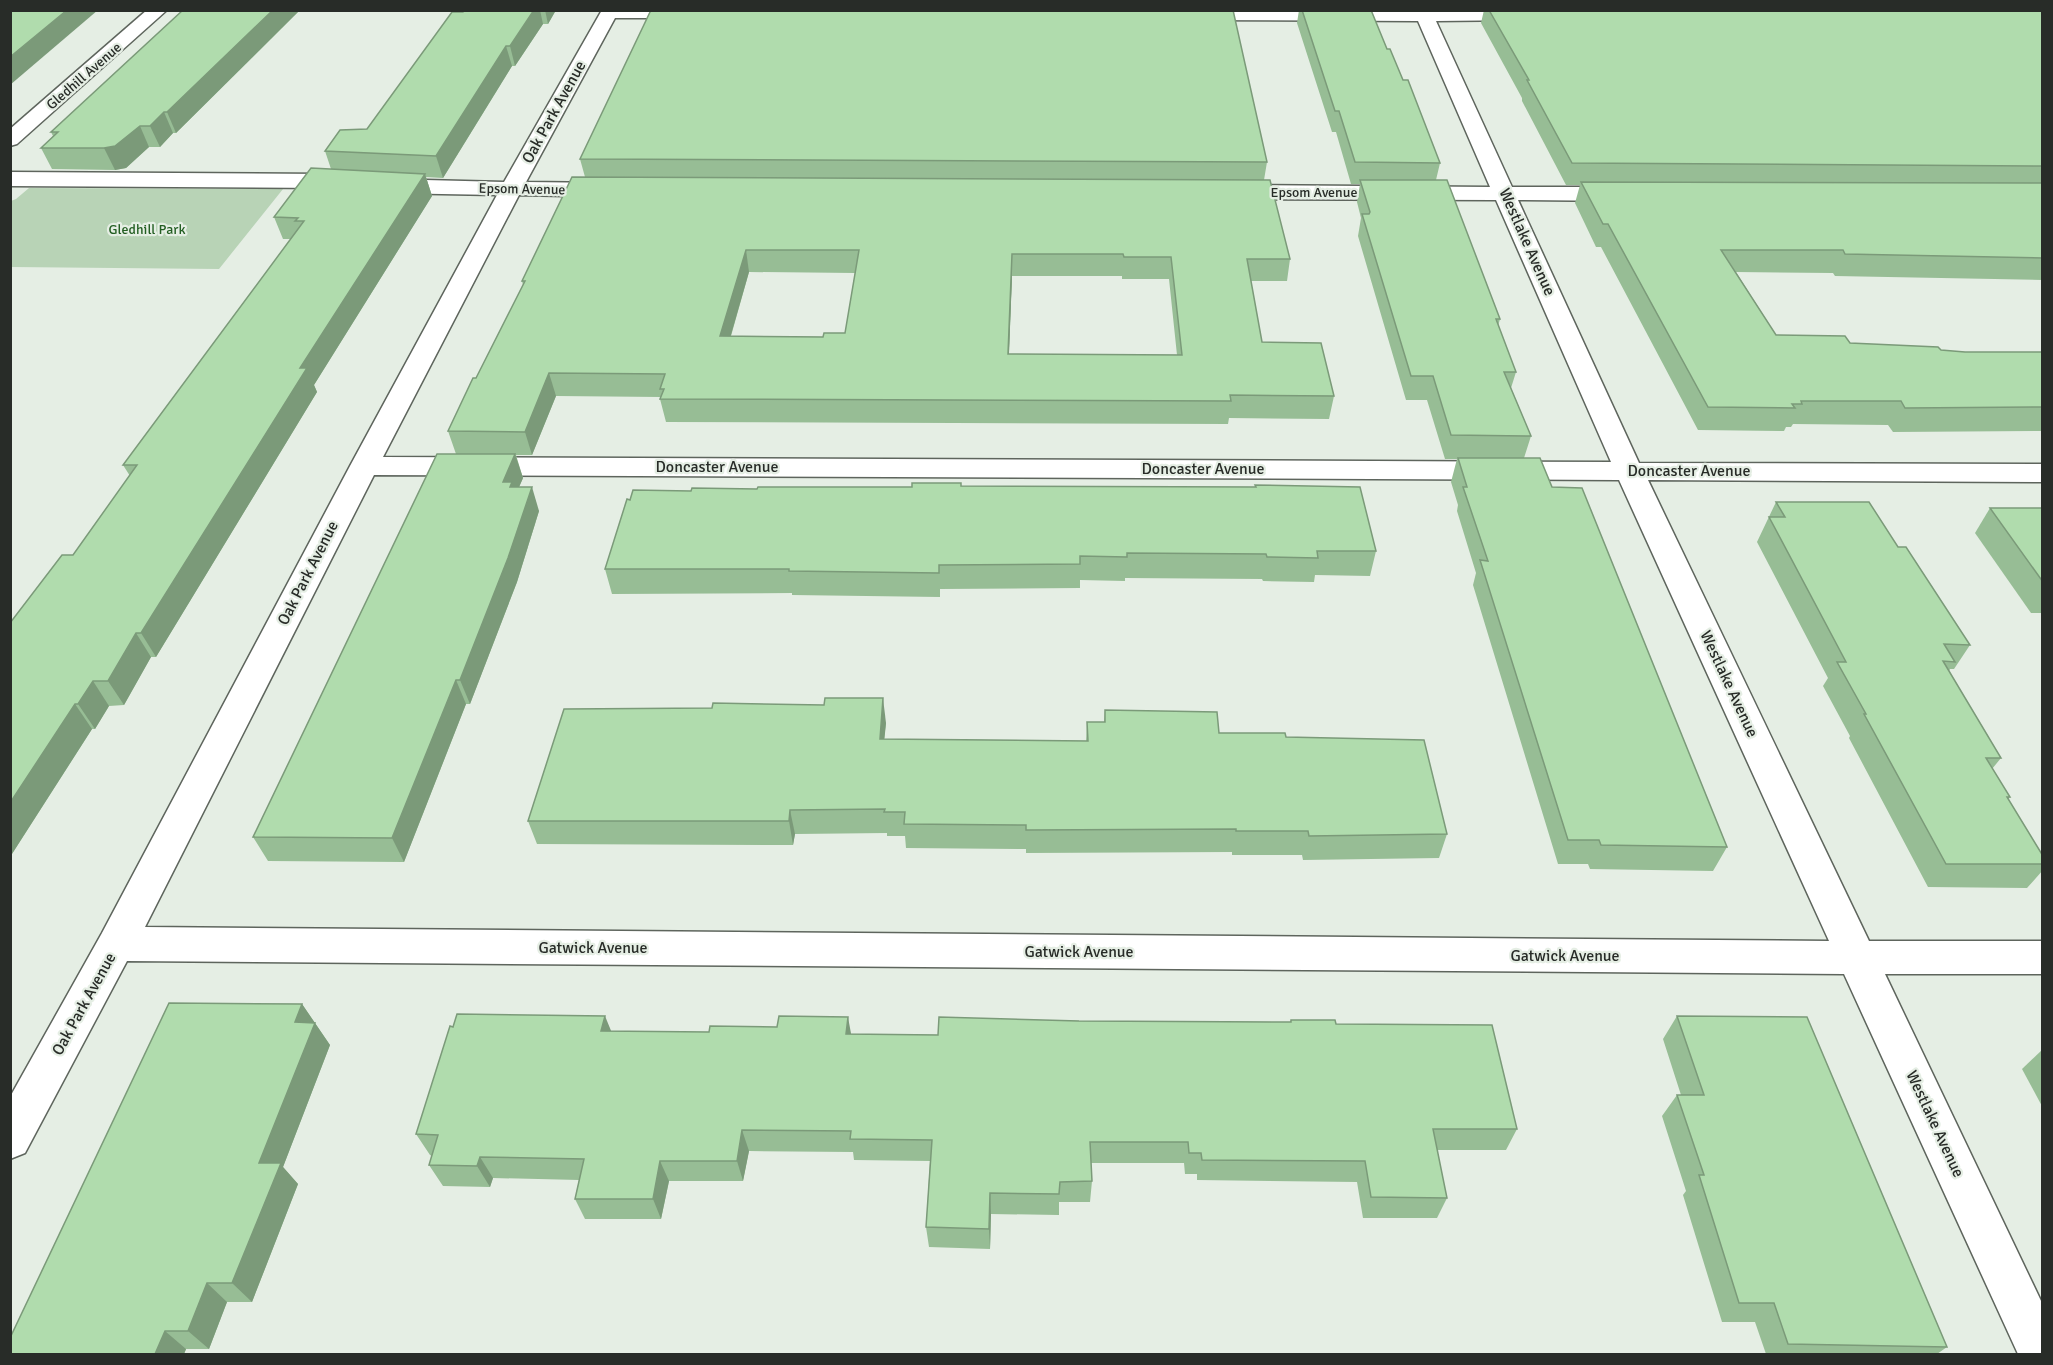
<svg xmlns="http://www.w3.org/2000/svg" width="2053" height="1365" font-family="Signika,sans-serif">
<rect width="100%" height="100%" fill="#e5eee4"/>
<path fill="#b8d3b6" d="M29 188 283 189 219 269 11 267V201L16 199Z"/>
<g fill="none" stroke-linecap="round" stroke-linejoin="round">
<defs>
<g id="minor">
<path d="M147 10H167L17 144 10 146V129Z"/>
<path d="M602 10H702L704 13 701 17 695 18H615L526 182 610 183 618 185 621 190 618 195 610 197 519 195 383 457 1611 462 1496 200 1228 199 1220 197 1217 192 1220 187 1228 185 1490 187 1418 21 1191 20 1185 19 1182 15 1187 10 1526 11 1532 12 1535 16 1532 20 1436 21 1512 187H1624L1632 189 1635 194 1632 199 1624 201 1518 200 1639 463 2042 464V482L1648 480 1869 941H2042V974H1885L2042 1303V1354H2018L1844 974 127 961 25 1153 10 1159V1097L102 933 350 466 497 195 386 193 325 188 10 186V172L325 174 386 179 504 182ZM374 475 1619 480 1829 941 145 927Z"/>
</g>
</defs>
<use href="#minor" stroke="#5e655d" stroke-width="3"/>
<use href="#minor" fill="#fff" fill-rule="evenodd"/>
</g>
<g fill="#97bd95" fill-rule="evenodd">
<path d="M183 10H300L176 133H173L160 147H149L126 168 115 170 52 169 41 148 53 136 51 132Z"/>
<path d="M464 10H556L548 24H543L515 66H512L443 178 426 177 432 196 314 385 317 392 156 657H151L124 705 109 706 95 729H92L10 857V623L73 555 130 476 123 465 291 239H283L274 217 331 169 325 151 367 129Z"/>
<path d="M1299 10H1371L1387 49 1440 163 1436 180 1500 319 1498 326 1516 372 1511 388 1531 436 1524 458 1552 487 1727 847 1713 871 1590 869 1588 864H1558L1473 585 1476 573 1457 511 1458 505 1451 482 1457 459H1445L1427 400H1406L1358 236 1361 218 1357 202 1360 184H1351L1336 132H1332L1297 23Z"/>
<path d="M1484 10H2043V280L1835 276 1833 273 1736 272 1776 335 1850 343 1965 352H2043V431L1893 432 1888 425 1793 424 1791 427H1786L1784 431 1698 430 1601 247H1596L1575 203 1580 185H1566L1522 101V98L1481 23Z"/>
<path d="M580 159 1267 162 1264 180 1290 259 1287 281H1251L1262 342 1334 396 1329 419 1229 418 1228 424 666 422 660 399 661 397 556 396 532 455H516L523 478 519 487 539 511 517 582 470 704H466L404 862 268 861 253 837 456 454 448 431 476 378 523 285 522 281 585 177ZM749 272 855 273 845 333 823 337 731 336ZM1012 276H1122V279H1169L1177 355 1009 354Z"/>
<path d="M1255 485 1376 551 1370 576 1315 575 1314 582 1263 581 1262 579 1125 578V581L1080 580V588L940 589V597L792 595V593L612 594 605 569 630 500 691 491 757 489 912 487 961 486 1255 487Z"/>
<path d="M1776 502 1898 547 1970 645 1954 669H1950L1949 671 2001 758 1992 769 2010 797 2008 800 2043 856V870L2027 888 1928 887 1849 738 1850 736 1823 686 1828 678 1757 542Z"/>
<path d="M1990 508H2043V613H2031L1975 533Z"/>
<path d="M1105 710 1219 733 1286 737 1447 834 1439 858 1303 860 1302 855H1232V852L1026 853V849L906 848 905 836H887V833L795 834 793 845 537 844 528 821 886 723 884 739 1086 741 1087 722H1104Z"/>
<path d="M302 1004 330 1045 283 1167 298 1184 252 1302H227L209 1349H186L184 1354H10Z"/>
<path d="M1677 1016 1947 1347 1937 1354H1766L1755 1322H1722L1683 1195 1686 1191 1662 1116 1677 1095H1681L1663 1039Z"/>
<path d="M1291 1020 1336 1024 1517 1129 1506 1150H1437L1447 1198 1437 1218H1363L1357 1182 1197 1180V1174H1185L1184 1163H1091L1092 1181 1090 1202H1059V1215L991 1214 990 1249 929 1247 926 1227 930 1161 854 1160 853 1152 749 1151 743 1181H669L661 1219H585L575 1199 579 1180 493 1178 490 1187 443 1186 429 1165 432 1156 430 1155 416 1134 453 1027 611 1031 938 1035 1079 1021 1290 1022Z"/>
<path d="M2043 1049V1108L2022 1069Z"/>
</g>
<g fill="#7b9a79">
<path d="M67 10H98L10 85V57Z"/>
<path d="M273 10H300L176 133 167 112Z"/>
<path d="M534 10H540L543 24 515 66 510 46Z"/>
<path d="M545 10H556L548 24Z"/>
<path d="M506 46 512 66 443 178 436 156Z"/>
<path d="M164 112 173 133 160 147 150 126Z"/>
<path d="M140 126 149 147 126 168 115 170 104 148Z"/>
<path d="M425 174 432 196 314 385 317 392 156 657 141 633 300 368Z"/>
<path d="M746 250 749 272 724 359 720 336Z"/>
<path d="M1012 254V276L1008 377V354Z"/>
<path d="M549 373 556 396 532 455 525 432Z"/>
<path d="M515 454 523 478 516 494 503 482Z"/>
<path d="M532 487 539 511 517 582 470 704 460 680Z"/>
<path d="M136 633 151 657 124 705 108 681Z"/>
<path d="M456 680 466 704 404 862 392 838Z"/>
<path d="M93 681 109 706 95 729 78 704Z"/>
<path d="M883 698 886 723 882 763 880 739Z"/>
<path d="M75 704 92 729 10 857V803Z"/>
<path d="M790 810 795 834 793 845 789 821Z"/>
<path d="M302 1004 330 1045 283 1167 298 1184 252 1302 232 1283 259 1163 295 1022Z"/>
<path d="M605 1016 614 1038 601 1031Z"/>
<path d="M848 1017 852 1039 846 1034Z"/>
<path d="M742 1130 749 1151 743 1181 737 1161Z"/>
<path d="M480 1157 493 1178 490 1187 477 1166Z"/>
<path d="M660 1161 669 1181 661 1219 653 1199Z"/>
<path d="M990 1193 991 1214 990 1249 989 1229Z"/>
<path d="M207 1283 227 1302 209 1349 188 1331Z"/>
<path d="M165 1331 186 1349 184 1354H155Z"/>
</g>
<g fill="#b0dcad" stroke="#7b9a79" stroke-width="1.5" fill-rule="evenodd">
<path d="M10 10H67L10 57Z"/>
<path d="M183 10H273L167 112H164L150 126H140L115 146 104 148H41L58 132H51Z"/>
<path d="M464 10H534L510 46H506L436 156 325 151 340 130 367 129 452 12H463Z"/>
<path d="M651 10H1233L1267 162 580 159Z"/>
<path d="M1302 10H1371L1387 49H1390L1403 80H1408L1440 163 1355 162 1339 111H1335Z"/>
<path d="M1489 10H2043V166L1572 163 1527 80H1529Z"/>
<path d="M311 168 425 174 300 368H307L141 633H136L108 681H93L78 704H75L10 803V623L62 555H73L137 465H123L304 221H295L298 218 274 217Z"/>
<path d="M572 177 1270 180 1290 259H1247L1262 342 1321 343 1334 396 1230 395 1231 401 660 399 664 389H660L665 374 549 373 525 432 448 431 473 378H476L525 281H522ZM746 250H859L845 333H824L823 337 720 336ZM1012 254H1123L1124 257H1171L1182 355 1008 354Z"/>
<path d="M1360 180H1447L1500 319H1496L1516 372H1504L1531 436 1451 435 1433 376H1411L1362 214H1369L1370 212Z"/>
<path d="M1581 182 2043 183V258L1845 254 1843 250H1721L1776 335 1845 336 1850 343 1938 347 1941 350 1965 352H2043V407L1905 408 1901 401H1801L1802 404H1792L1795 408 1708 407 1608 224H1603Z"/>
<path d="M437 454H515L503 482H512L510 487H532L508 558 460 680H456L392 838 253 837Z"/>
<path d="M1458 458H1540L1552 487 1582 488 1727 847 1601 845 1599 840H1568L1480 560 1488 561 1463 487H1467Z"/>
<path d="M912 483H961V486L1256 487 1255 485 1360 487 1376 551H1317L1318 558 1267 557 1266 554 1127 553V557L1080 556V564L939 565V573L789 571V569H605L627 499 630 500 633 490 691 491 692 488 757 489 758 487H912Z"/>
<path d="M1776 502H1869L1898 547H1906L1970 645 1944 644 1955 662 1943 661 2001 758H1986L2010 797H2007L2043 856V864H1946L1864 714H1866L1837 662H1846L1769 517H1785Z"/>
<path d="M1990 508H2043V582Z"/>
<path d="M825 698H883L880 739 1088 741 1087 722H1105V710L1217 712 1219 733H1285L1286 737 1424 740 1447 834 1309 836 1308 831H1236V829L1026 830V825L904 824 905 812H884L885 809 790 810 789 821H528L564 709 712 708 713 703 824 705Z"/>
<path d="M169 1003 302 1004 295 1022 315 1023 259 1163H281L232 1283H207L188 1331H165L155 1354H10V1338Z"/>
<path d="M457 1014 605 1016 601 1031 709 1032 710 1026 777 1027 779 1016 848 1017 846 1034 938 1035 939 1017 1079 1021 1291 1022V1020H1335L1336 1024 1492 1025 1517 1129H1433L1447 1198 1371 1197 1365 1161 1202 1160 1201 1153H1189L1188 1142H1090L1092 1181 1060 1182 1059 1194 990 1193 989 1229 926 1227 932 1140 850 1139 851 1131 742 1130 737 1161H660L653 1199H575L584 1159 480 1157 477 1166 429 1165 438 1135 416 1134 450 1026 453 1027Z"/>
<path d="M1677 1016 1807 1017 1947 1347 1788 1344 1774 1303H1739L1699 1175H1704L1677 1095H1704Z"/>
</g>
<g text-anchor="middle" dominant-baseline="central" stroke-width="4.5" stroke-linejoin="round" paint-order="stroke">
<g font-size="14" fill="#282c28" stroke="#e5eee4">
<text transform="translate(84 76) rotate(-41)">Gledhill Avenue</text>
<text transform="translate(522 189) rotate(1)">Epsom Avenue</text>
<text x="1314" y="192">Epsom Avenue</text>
</g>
<g font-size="14" fill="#235e22" stroke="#e5eee4">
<text x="147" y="229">Gledhill Park</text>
</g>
<g font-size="16" fill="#282c28" stroke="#e5eee4">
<text transform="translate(554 112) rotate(-61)">Oak Park Avenue</text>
<text transform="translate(1527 242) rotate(66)">Westlake Avenue</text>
<text x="717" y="467">Doncaster Avenue</text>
<text x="1203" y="469">Doncaster Avenue</text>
<text x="1689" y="471">Doncaster Avenue</text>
<text transform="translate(308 573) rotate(-63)">Oak Park Avenue</text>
<text transform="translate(1729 684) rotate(65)">Westlake Avenue</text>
<text x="593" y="948">Gatwick Avenue</text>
<text x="1079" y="952">Gatwick Avenue</text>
<text x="1565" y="956">Gatwick Avenue</text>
<text transform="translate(84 1004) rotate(-61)">Oak Park Avenue</text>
<text transform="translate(1935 1124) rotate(65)">Westlake Avenue</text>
</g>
</g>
<rect width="2053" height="1365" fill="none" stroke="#282c28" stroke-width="24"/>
</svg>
